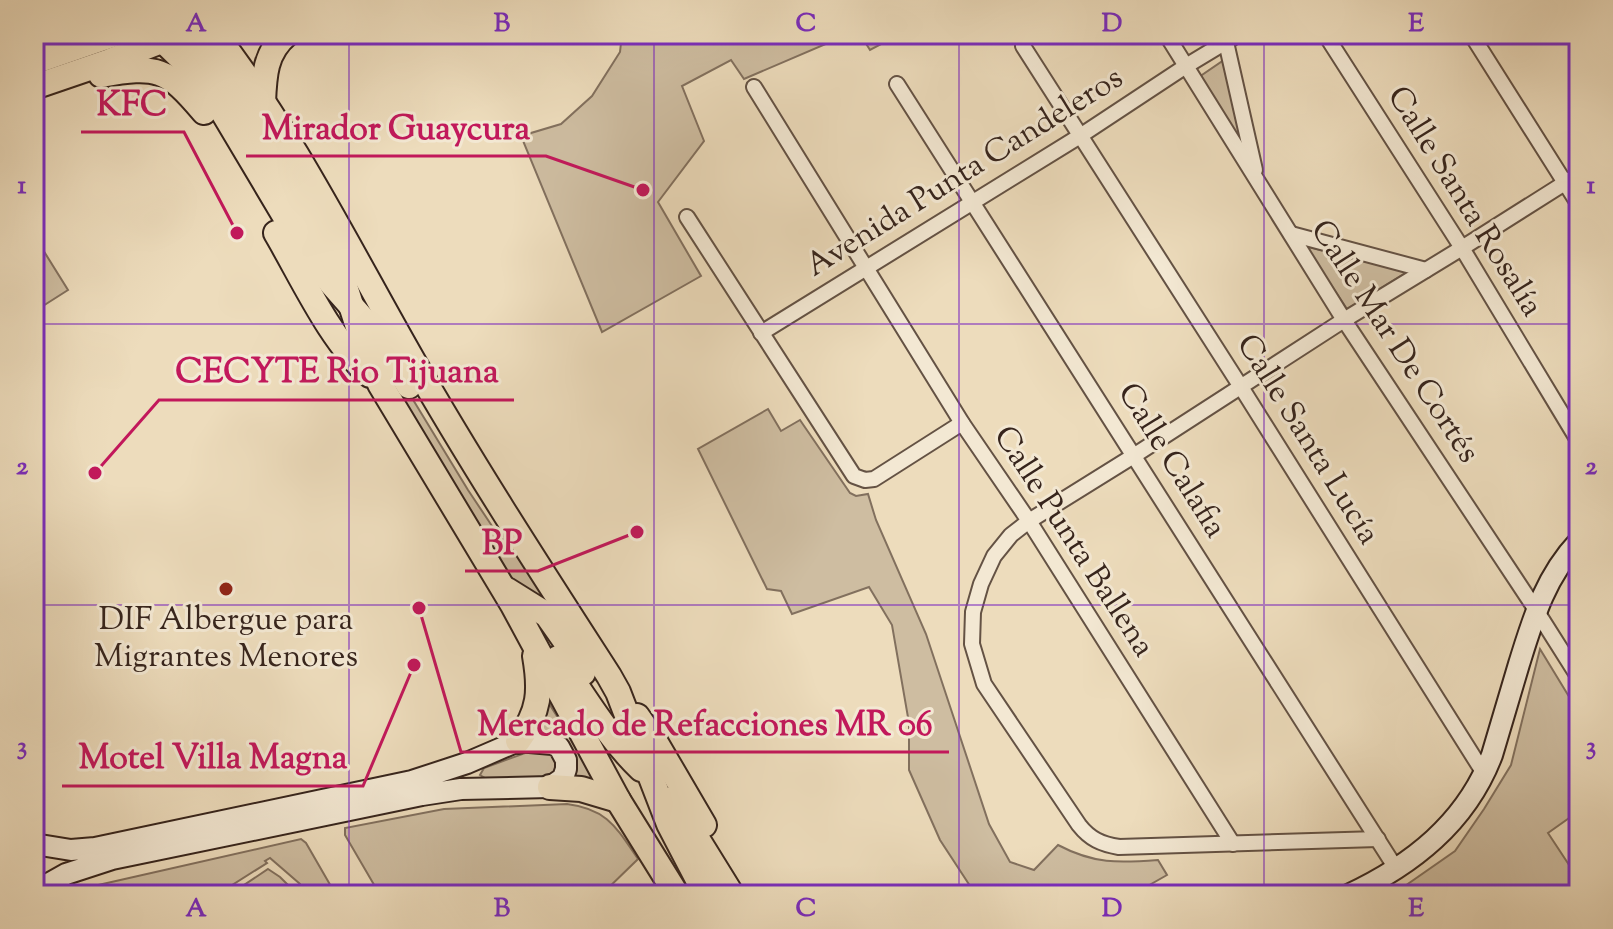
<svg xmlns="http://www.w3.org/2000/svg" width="1613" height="929" font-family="'Sorts Mill Goudy',serif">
<rect width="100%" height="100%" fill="#eddcbc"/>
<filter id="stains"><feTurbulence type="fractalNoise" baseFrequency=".0025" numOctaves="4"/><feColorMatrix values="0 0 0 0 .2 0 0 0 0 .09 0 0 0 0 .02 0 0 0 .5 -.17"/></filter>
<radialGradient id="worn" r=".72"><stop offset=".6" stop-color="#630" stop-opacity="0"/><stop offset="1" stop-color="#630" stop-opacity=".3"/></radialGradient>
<g fill="#cebda1" stroke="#82705e" stroke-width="2">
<path d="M622 34H849L744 79 731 60 682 86 704 141 658 202 701 276 602 332 521 136 561 124 592 96 620 52Z"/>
<path d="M860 34H900L870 50Z"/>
<path d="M1224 60 1247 152 1199 77Z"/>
<path d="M34 237H35L68 290 35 311Z"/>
<path d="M1305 246 1407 272 1347 309Z"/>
<path d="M387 357 468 490 492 526 523 562 550 606 504 575 386 374Z"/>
<path d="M768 409 781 431 800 420 850 493 856 496 868 494 876 520 926 634 989 824 1010 862 1034 870 1058 845C1094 864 1118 863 1158 860L1167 875 1144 888 1102 895H976L940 840 909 770V723L892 625 869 587 792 614 781 591 767 589 698 449Z"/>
<path d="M1540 649 1579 713V811L1548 833 1579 880V895H1392L1455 851 1484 809 1511 765Z"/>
<path d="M548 702 603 789 571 778 537 734Z"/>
<path d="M539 748 557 753 558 775 545 778H485L480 775 484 768Z"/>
<path d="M567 804C607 809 616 827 638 859L601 895H380L345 835V828L444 809Z"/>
<path d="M301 839 306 843 336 895H295L302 887 300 884 270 858 265 861 267 863 221 892 218 887 204 895H71L77 890 85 888Z"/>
<path d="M268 869 280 877 291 888 287 895H229Z"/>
</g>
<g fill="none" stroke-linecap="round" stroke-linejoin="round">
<defs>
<g id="street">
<path d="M1166 34 1344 320 1536 610 1579 678"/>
<path d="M1325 34 1462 248 1579 442"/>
<path d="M1471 34 1579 205"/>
<path d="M1226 42 1255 170"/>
<path d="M1023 46 1241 387 1485 775"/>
<path d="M897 84 1397 870"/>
<path d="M754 87 962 423 1029 521 1233 844"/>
<path d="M687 217 854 476 865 480 874 479 962 423"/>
<path d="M1291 234 1426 270"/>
<path d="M761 333 1080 136 1186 66 1239 34"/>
<path d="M1378 839 1119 847C1101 844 1090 839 1079 825L984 684 972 644 973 612 981 584 994 556 1011 535 1029 521 1135 455 1344 320 1462 248 1579 174"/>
</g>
<g id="secondary">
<path d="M34 844 71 850 95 848 412 781 467 763 518 741 552 744 559 747 566 760V769L563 778 550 787 461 789 422 795 112 859 66 874 34 892"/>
<path d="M1348 895C1412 865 1466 823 1492 755 1501 725 1510 694 1519 664 1533 619 1545 577 1579 541"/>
</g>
<g id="primary">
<path d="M156 34 187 64 214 97 302 245 331 283 377 335 409 386"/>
<path d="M190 34 228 82 254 121 333 258 343 280 366 352 380 384 513 605 618 800 677 895"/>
<path d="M215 34C293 135 350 251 413 361 475 469 542 572 609 676L618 692 669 824 706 895"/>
<path d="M34 42 59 34"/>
<path d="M34 62 115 34"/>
<path d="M101 75C157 65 167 68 204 112"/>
<path d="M34 87 110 61 174 36"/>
<path d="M263 103C264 76 265 52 287 34"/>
<path d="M276 233C302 277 331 342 370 375"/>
<path d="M507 590 547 615 566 642 583 673"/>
<path d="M558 658C584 697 608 737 641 769"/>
<path d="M637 716 656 743 704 825"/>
<path d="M518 741C540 711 541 691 535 656"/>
<path d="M550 787 581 789 618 800"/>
<path d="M668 800 693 832 732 895"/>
</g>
</defs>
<use href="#street" stroke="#645244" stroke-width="18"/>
<use href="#secondary" stroke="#36241c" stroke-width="24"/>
<use href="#primary" stroke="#36241c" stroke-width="28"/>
<use href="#street" stroke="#f3e8d3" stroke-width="14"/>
<use href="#secondary" stroke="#f3e8d3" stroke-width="20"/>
<use href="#primary" stroke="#eddcbc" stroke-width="24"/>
</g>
<path fill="none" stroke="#7b2cbf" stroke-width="2" stroke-opacity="0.55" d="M349 34V895M654 34V895M959 34V895M1264 34V895M34 324H1579M34 605H1579"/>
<circle fill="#8f2418" stroke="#f3e8d3" stroke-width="3" cx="226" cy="589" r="8"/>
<g text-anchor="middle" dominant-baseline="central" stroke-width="6" stroke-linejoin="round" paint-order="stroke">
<g font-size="32" fill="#36241c" stroke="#f3e8d3">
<text transform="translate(965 173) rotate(-32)">Avenida Punta Candeleros</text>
<text transform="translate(1464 202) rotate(58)">Calle Santa Rosalía</text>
<text transform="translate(1394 342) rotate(57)">Calle Mar De Cortés</text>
<text transform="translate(1307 440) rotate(58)">Calle Santa Lucía</text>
<text transform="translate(1171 461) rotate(58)">Calle Calafia</text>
<text transform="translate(1073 542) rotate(57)">Calle Punta Ballena</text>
</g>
<g font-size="32" fill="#36241c" stroke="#f3e8d3">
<text x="226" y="621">DIF Albergue para<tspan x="226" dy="37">Migrantes Menores</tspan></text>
</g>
</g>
<path fill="none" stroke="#c2185b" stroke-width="3" d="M237 233L184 132H81M643 190L546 156H246M95 473L159 400H514M637 532L538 571H465M419 608L461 752H949M414 665L363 786H62"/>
<g fill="#c2185b" stroke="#f3e8d3" stroke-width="3">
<circle cx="237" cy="233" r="8"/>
<circle cx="643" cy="190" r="8"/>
<circle cx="95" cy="473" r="8"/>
<circle cx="637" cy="532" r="8"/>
<circle cx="419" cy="608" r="8"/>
<circle cx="414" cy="665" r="8"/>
</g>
<g font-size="34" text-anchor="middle" font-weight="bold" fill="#c2185b" stroke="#f3e8d3" stroke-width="6" stroke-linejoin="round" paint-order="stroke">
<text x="132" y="115">KFC</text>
<text x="396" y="139">Mirador Guaycura</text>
<text x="337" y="382">CECYTE Rio Tijuana</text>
<text x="502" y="554">BP</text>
<text x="705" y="735">Mercado de Refacciones MR 06</text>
<text x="213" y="768">Motel Villa Magna</text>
</g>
<rect width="1613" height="929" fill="none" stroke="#eddcbc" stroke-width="88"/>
<rect x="44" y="44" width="1525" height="841" fill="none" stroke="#7b2cbf" stroke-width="3"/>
<g font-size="26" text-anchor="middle" font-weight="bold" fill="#7b2cbf">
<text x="196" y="31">A</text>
<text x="502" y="31">B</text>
<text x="806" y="31">C</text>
<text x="1112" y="31">D</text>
<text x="1416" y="31">E</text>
<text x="22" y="193">1</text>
<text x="1591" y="193">1</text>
<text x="22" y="474">2</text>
<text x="1591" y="474">2</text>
<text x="22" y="754">3</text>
<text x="1591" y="754">3</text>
<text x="196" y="916">A</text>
<text x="502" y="916">B</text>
<text x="806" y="916">C</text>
<text x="1112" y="916">D</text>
<text x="1416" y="916">E</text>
</g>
<rect width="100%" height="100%" filter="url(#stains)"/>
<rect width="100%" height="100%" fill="url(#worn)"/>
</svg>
